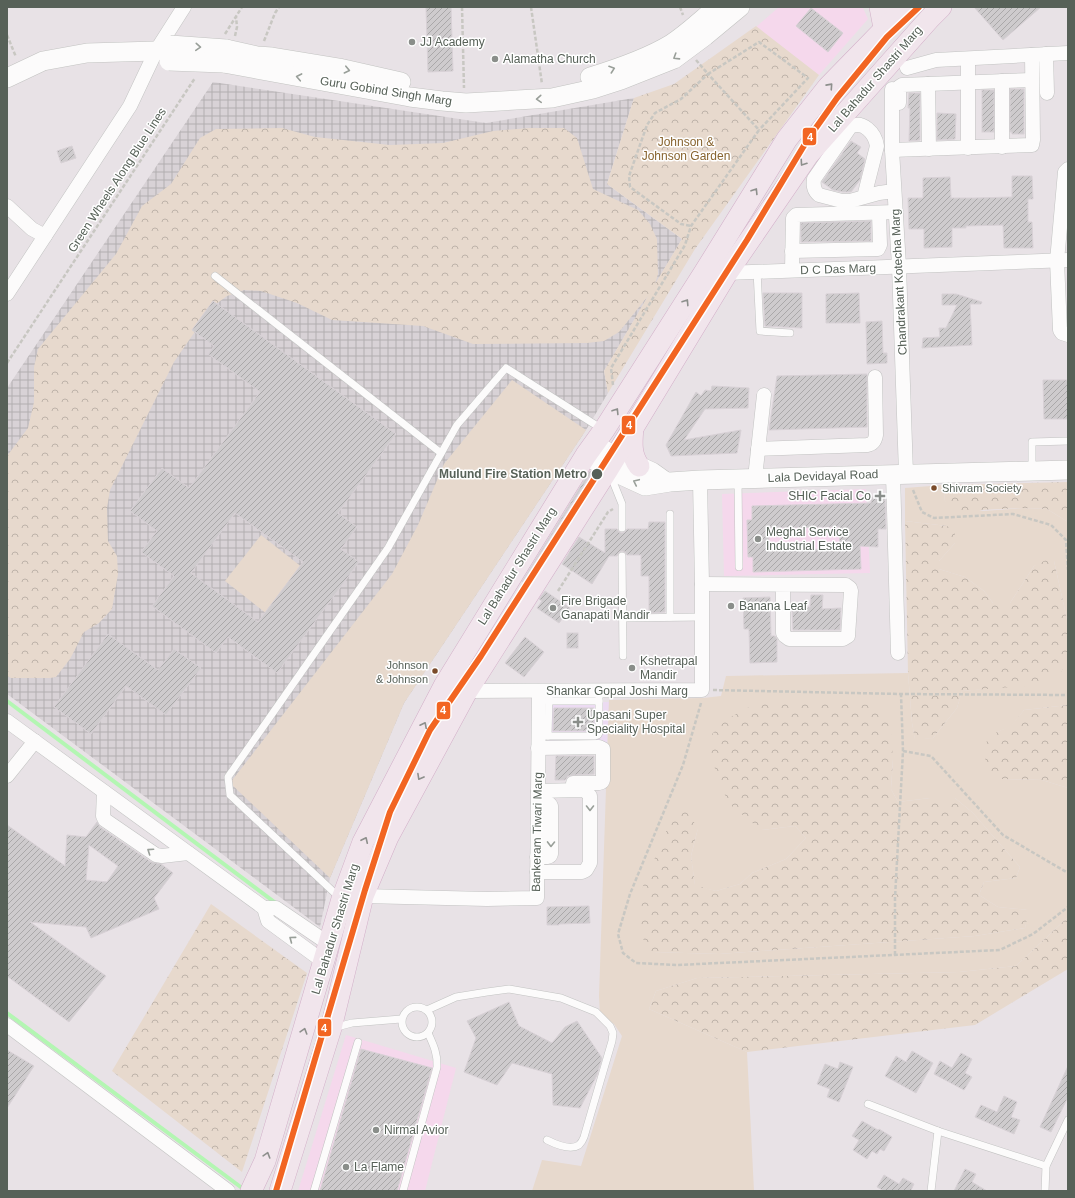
<svg xmlns="http://www.w3.org/2000/svg" width="1075" height="1198" font-family="Helvetica,sans-serif">
<defs>
<pattern id="industrial-grid" width="8" height="8" patternUnits="userSpaceOnUse"><rect width="8" height="8" fill="#d8d2d6"/><path d="M0 4h8M4 0v8" fill="none" stroke="#b2aeb0"/></pattern>
<pattern id="forest-crowns" width="20" height="18" patternUnits="userSpaceOnUse"><rect width="20" height="18" fill="#e7d9cd"/><path d="M2 6a3 3 0 1 1 6 0M12 15a3 3 0 1 1 6 0" fill="none" stroke="#beb3a9"/></pattern>
<pattern id="building-hatch" width="6" height="6" patternUnits="userSpaceOnUse"><rect width="6" height="6" fill="#cecbcd"/><path d="M-1 1l2-2M0 6l6-6M5 7l2-2" fill="none" stroke="#aaa8a9"/></pattern>
</defs>
<rect width="100%" height="100%" fill="#e8e2e6"/>
<g fill="#f5d8ec">
<path d="M779 7H859L863 8 868 19 819 75 756 27Z"/>
<path d="M866 489 870 573 724 576 722 494Z"/>
<path d="M346 1035 456 1068 425 1191H298Z"/>
</g>
<path fill="url(#industrial-grid)" d="M213 82 486 123 634 98 607 184 682 239 604 371 608 393 586 430 404 703 330 878 320 927 7 694V388Z"/>
<path fill="#ecdbf2" d="M609 702 607 746 548 741 550 703Z"/>
<g fill="#e7d9cd" fill-rule="evenodd">
<path d="M512 380 586 430 404 703 330 878 230 783 392 574 418 525 444 464Z"/>
<path d="M943 485 945 501 983 511 1023 508 1047 509 1068 522V624L1054 561 1034 566 1010 603H993L984 591 965 577 939 569V561L955 543 947 526 905 521V488Z"/>
<path d="M261 535 303 568 267 614 225 581Z"/>
<path d="M1068 627V705L1024 710 1011 727 997 732 1002 779 1042 780 1068 788V917L1016 966 959 972 697 978 656 991 649 1009 747 1052 754 1191H532L542 1160 581 1166 622 1036 614 1024 600 1015 599 996 609 700 703 698 721 696 726 676 908 673 912 723 915 739 933 738 957 708 962 691 982 689 1067 661ZM893 759 891 789 898 802 930 798H955L973 813 1020 867 1016 878 984 882 979 895 998 907 1028 910 1025 928 975 936 719 954 652 952 698 828 691 856 695 886 716 891 740 884 752 873 786 859 806 838 795 826 761 830Z"/>
</g>
<g fill="url(#forest-crowns)">
<path d="M756 26 819 75 695 249 608 393 604 371 648 296 619 332 604 341 587 343 473 344 423 326 332 320 297 303 261 291 244 290 227 296 212 307 174 362 110 490 107 508 108 541 117 556 118 574 112 609 99 623 84 632 70 659 56 677 50 678H11L7 676V456L28 428 34 402V367L38 349 116 254 142 206 171 184 200 138 216 129 282 128 315 137 390 145 443 143 493 131 529 128H564L577 138 593 189 638 210 650 224 657 239 658 274 655 284 682 239 607 184 634 98 674 84Z"/>
<path d="M1068 482V522L1047 509 1023 508 958 511 945 501 943 485Z"/>
<path d="M905 521 947 526 955 531V543L939 561V569L965 577 984 591 993 603H1010L1034 566 1048 559 1054 561 1068 624 1067 661 1060 674 1037 685 962 691 957 708 933 738 915 740 912 723 908 673Z"/>
<path d="M764 699 825 701 873 705 890 720 893 759 891 789 898 802 930 798H955L973 813 1020 867 1016 878 984 882 979 895 998 907 1029 910 1025 928 975 936 719 954 651 952 639 932 643 886 676 808H684L698 828 691 856 695 885 716 891 740 884 752 873 786 859 806 838 795 826 761 830 728 803 711 758 712 734 727 719Z"/>
<path d="M1068 705V788L1042 780 1002 779 986 767 984 744 997 732 1011 726 1024 710Z"/>
<path d="M211 904 307 973 242 1172 112 1071Z"/>
<path d="M1068 917V969L975 1025 747 1052 649 1009 656 991 697 978 959 972 1016 966Z"/>
</g>
<g fill="none" stroke-linecap="round" stroke-linejoin="round">
<g stroke="#b3f6b2" stroke-width="4">
<path d="M7 701 277 904"/>
<path d="M7 1013 242 1188"/>
</g>
</g>
<g fill="url(#building-hatch)" stroke="#d8d1d6" fill-rule="evenodd">
<path d="M426 7H451L453 71 428 72Z"/>
<path d="M974 7H1041L1003 40Z"/>
<path d="M811 8 843 33 828 52 796 26Z"/>
<path d="M1010 89H1024V134H1012V132H1010Z"/>
<rect x="982" y="90" width="12" height="42"/>
<path d="M909 93H920V140L909 141 910 108H908Z"/>
<path d="M937 113 956 114 955 139 937 140Z"/>
<path d="M851 141 861 147 857 153 865 159 860 180 851 192H843L833 190 822 182Z"/>
<path d="M72 146 76 158 61 163 57 151Z"/>
<path d="M1012 176H1032L1033 199H1028V222H1032L1033 248H1004L1003 225 966 226V228H952V247L924 248V229H909L908 198H923V178L950 177 951 198H975L1012 197Z"/>
<path d="M871 221V241L801 242V223Z"/>
<path d="M763 293H802V328L765 326Z"/>
<path d="M859 293 860 323H826V294Z"/>
<path d="M942 294H956L982 302 981 304H970L972 345 922 348 923 338 940 337 939 328H946L957 305H942Z"/>
<path d="M213 301 396 434 338 513 357 527 341 549 359 562 277 673 228 637 216 653 152 606 174 576 141 552 157 531 130 511 162 468 189 488 260 392 208 354 214 346 192 330ZM235 513 303 562 258 622 191 573Z"/>
<path d="M882 321 883 353H887V363L867 364 866 322Z"/>
<path d="M867 374V427L769 430 777 376Z"/>
<path d="M1043 380H1068V419H1044Z"/>
<path d="M712 386 749 388 748 408 705 409 684 440 741 430 737 453 671 456 666 445 696 392 701 396 705 390 711 391Z"/>
<path d="M590 471 592 472 522 582Z"/>
<path d="M871 497 885 498 886 529H878V547L860 546 861 569 753 572V557H748L747 520H752V506L871 503ZM839 527 840 549 769 550V528Z"/>
<path d="M649 522H665V612L649 613V576H641V555H627L625 552 622 551 619 552 617 556H609L592 584 562 564 579 537 605 553V529H617L619 532 622 533 625 532 627 529H648Z"/>
<path d="M545 591 570 608 559 623 537 608 542 601 539 599Z"/>
<path d="M811 595H823L822 609 841 608 840 630H793L792 608 810 607Z"/>
<path d="M770 597 771 636H775L777 639V662L750 663 749 629H744L743 598Z"/>
<rect x="567" y="633" width="11" height="15"/>
<path d="M108 634 158 670 174 649 201 668 166 715 126 686 91 734 54 707Z"/>
<path d="M525 637 544 652 524 677 505 663Z"/>
<path d="M554 708H594V731H553Z"/>
<path d="M556 756H594V774L573 775 568 776 565 780H555Z"/>
<path d="M97 822 100 827 151 862 161 864 173 873 154 898 159 909 91 938 86 927 30 922 106 976 69 1022 7 976V825L65 866 67 835 86 837ZM89 845 118 866 107 882 86 880Z"/>
<path d="M589 906 590 923 559 924V925H547V907Z"/>
<path d="M509 1002 519 1026 552 1043 565 1027 577 1021 602 1058 597 1075 580 1108 553 1105 552 1074 512 1063 497 1085 464 1072 476 1038 467 1021Z"/>
<path d="M361 1049 432 1068 397 1191H320Z"/>
<path d="M7 1050 34 1066 7 1108Z"/>
<path d="M912 1051 933 1063 916 1093 885 1076 896 1056 906 1062Z"/>
<path d="M961 1053 972 1059 965 1073 972 1077 964 1090 934 1074 940 1061 952 1068Z"/>
<path d="M840 1062 853 1067 839 1102 827 1097 830 1089 817 1084 825 1064 838 1069Z"/>
<path d="M1068 1066V1097L1051 1132 1040 1127Z"/>
<path d="M1004 1096 1017 1102 1011 1117 1020 1120 1014 1134 975 1117 981 1105 997 1112Z"/>
<path d="M862 1121 878 1130 879 1129 892 1137 884 1151 880 1149 877 1154 872 1151 867 1159 853 1150 859 1140 852 1136Z"/>
<path d="M965 1169 976 1174 972 1182 987 1191H954Z"/>
<path d="M884 1175 899 1184 903 1178 914 1184 911 1190 912 1191H884L877 1187Z"/>
</g>
<g fill="none" stroke-linecap="round" stroke-linejoin="round">
<defs>
<g id="lane">
<path d="M757 271 760 331 790 333"/>
<path d="M215 276 441 453"/>
<path d="M1032 471V442L1068 441"/>
<path d="M610 474 622 504V528"/>
<path d="M738 479 739 567"/>
<path d="M622 556 623 656"/>
<path d="M670 617V514"/>
<path d="M622 618 702 617"/>
<path d="M548 701H599"/>
<path d="M538 736H595L598 735 599 733V691"/>
<path d="M548 736 549 698"/>
<path d="M340 898 230 795 228 777 388 548 457 425 506 368 602 429"/>
<circle cx="417" cy="1022" r="15"/>
<path d="M427 1010 456 997 487 992 509 989 561 998 596 1012 610 1026 613 1033 612 1041 584 1137C583 1140 581 1143 579 1145 570 1151 555 1144 547 1140"/>
<path d="M333 1028 352 1023 401 1019"/>
<path d="M868 1104 938 1131 1046 1166"/>
<path d="M314 1191 358 1042"/>
<path d="M403 1191 437 1067C438 1054 433 1044 428 1033"/>
<path d="M931 1191 938 1131"/>
<path d="M1045 1191 1046 1166 1068 1120"/>
</g>
<g id="street">
<path d="M1046 54 1047 93"/>
<path d="M968 59V148"/>
<path d="M907 68 936 60 1068 53"/>
<path d="M1002 81V147"/>
<path d="M928 84 929 149"/>
<path d="M892 89V150L899 266 906 474"/>
<path d="M899 103V87L902 85 1032 80"/>
<path d="M892 150 1032 145 1033 140 1032 55"/>
<path d="M1068 169 1065 172 1057 261 1060 330 1062 333 1068 335"/>
<path d="M864 197 877 146C875 133 863 120 850 127L814 179C813 185 814 191 819 195L842 201H850L879 193 894 191"/>
<path d="M7 206 32 229 45 236"/>
<path d="M792 251 878 249 880 245 879 213"/>
<path d="M792 270 793 218 796 215 896 212"/>
<path d="M727 273 1068 260"/>
<path d="M7 294 130 106 156 51 184 7"/>
<path d="M758 449 867 445C873 444 875 441 876 435L875 377"/>
<path d="M893 474 898 653"/>
<path d="M755 478 764 395"/>
<path d="M702 584 846 585 850 588 851 591 848 636 843 639H789L785 636 783 633V585"/>
<path d="M461 690 467 691 702 690V584L700 480"/>
<path d="M7 721 264 908 268 921 324 962"/>
<path d="M538 748 599 747 603 749V780L602 782 599 783H573"/>
<path d="M7 776 35 741"/>
<path d="M104 792 103 816 105 820 156 855 162 856 188 853"/>
<path d="M537 857H547L550 856 551 854V806C549 801 543 803 538 803"/>
<path d="M537 872H582L586 870 590 863V796C587 792 585 790 580 790L538 791"/>
<path d="M363 896 487 899 537 898 539 691"/>
<path d="M264 908H276L329 944"/>
<path d="M7 1025 228 1191"/>
</g>
<g id="secondary">
<path d="M226 49 257 56 272 57 339 68 401 82"/>
<path d="M223 63 229 64 410 97 442 101 466 103 552 98 593 89 621 80 674 59 705 36 740 7"/>
<path d="M590 77C616 69 648 58 671 44 687 34 702 19 717 7"/>
<path d="M7 78 43 61 87 53 156 51"/>
<path d="M593 445 652 472 666 482"/>
<path d="M586 455 608 469 645 486 670 482 700 480 1068 470"/>
</g>
<g id="primary">
<path d="M880 7 884 28"/>
<path d="M633 427C632 441 630 454 639 466"/>
<path d="M251 1191 265 1161 342 899 363 842 444 686 586 455 604 430 704 273 787 139 828 87 906 7"/>
<path d="M280 1191 331 1028 363 896 388 837 467 691 608 469 727 273 808 155 930 18 941 7"/>
</g>
</defs>
<use href="#lane" stroke="#c2c3c2" stroke-width="8"/>
<use href="#street" stroke="#c2c3c2" stroke-width="15"/>
<use href="#secondary" stroke="#c2c3c1" stroke-width="20"/>
<use href="#primary" stroke="#d2aec8" stroke-width="22"/>
<g stroke="#c8c7c2" stroke-width="2.5" stroke-dasharray="4 2" stroke-linecap="butt">
<path d="M462 7 464 88"/>
<path d="M531 7 542 84"/>
<path d="M680 7 683 15"/>
<path d="M225 34 242 7"/>
<path d="M7 35 16 57"/>
<path d="M235 36 237 27 236 17"/>
<path d="M264 41 275 13 279 7"/>
<path d="M696 60 708 74 759 42 808 78 759 130"/>
<path d="M7 363 195 78"/>
<path d="M613 385 611 368 685 245 691 226 759 130 708 74 681 99 655 113 647 125 629 176 630 187 681 224 691 226"/>
<path d="M913 490 922 512 934 518 1013 514 1051 525 1066 540 1068 570"/>
<path d="M558 591 608 512 613 509"/>
<path d="M713 690 901 694 1068 695"/>
<path d="M701 703 683 765 630 894 618 934 623 953 636 963 677 965 1000 950 1033 934 1068 907"/>
<path d="M903 751 931 756 1003 835 1068 873"/>
<path d="M895 955V898L903 751 901 694"/>
</g>
<use href="#lane" stroke="#fcfbfb" stroke-width="7"/>
<use href="#street" stroke="#fcfbfb" stroke-width="14"/>
<use href="#secondary" stroke="#fcfbfb" stroke-width="19"/>
<use href="#primary" stroke="#f1e5ec" stroke-width="21"/>
<defs>
<g id="secondary-bridge">
<path d="M170 45 226 49"/>
<path d="M169 61 223 63"/>
</g>
</defs>
<use href="#secondary-bridge" stroke="#c2c3c1" stroke-width="20" stroke-linecap="butt"/>
<use href="#secondary-bridge" stroke="#fcfbfb" stroke-width="19"/>
<defs>
<path id="metro-1" d="M276 1191 365 890 390 812 430 730 481 656 747 240 808 139 837 98 887 37 919 7"/>
</defs>
<use href="#metro-1" stroke="#fff" stroke-width="9"/>
<use href="#metro-1" stroke="#f26522" stroke-width="6"/>
</g>
<defs><path id="oneway-chevron" d="M-2-3.5L2.5 0L-2 3.5" fill="none" stroke-width="1.6" stroke-linecap="round" stroke-linejoin="round"/></defs>
<g stroke="#999f99">
<use href="#oneway-chevron" transform="translate(198 47) rotate(4)"/>
<use href="#oneway-chevron" transform="translate(676 57) rotate(148)"/>
<use href="#oneway-chevron" transform="translate(612 69) rotate(-19)"/>
<use href="#oneway-chevron" transform="translate(347 70) rotate(13)"/>
<use href="#oneway-chevron" transform="translate(299 77) rotate(-169)"/>
<use href="#oneway-chevron" transform="translate(539 99) rotate(176)"/>
<use href="#oneway-chevron" transform="translate(636 482) rotate(-155)"/>
<use href="#oneway-chevron" transform="translate(590 808) rotate(90)"/>
<use href="#oneway-chevron" transform="translate(551 844) rotate(91)"/>
<use href="#oneway-chevron" transform="translate(150 851) rotate(-146)"/>
<use href="#oneway-chevron" transform="translate(292 939) rotate(-143)"/>
</g>
<g stroke="#8d8f8c">
<use href="#oneway-chevron" transform="translate(830 86) rotate(-48)"/>
<use href="#oneway-chevron" transform="translate(803 163) rotate(124)"/>
<use href="#oneway-chevron" transform="translate(755 191) rotate(-58)"/>
<use href="#oneway-chevron" transform="translate(686 302) rotate(-57)"/>
<use href="#oneway-chevron" transform="translate(616 411) rotate(-58)"/>
<use href="#oneway-chevron" transform="translate(424 725) rotate(-63)"/>
<use href="#oneway-chevron" transform="translate(420 777) rotate(119)"/>
<use href="#oneway-chevron" transform="translate(365 840) rotate(-65)"/>
<use href="#oneway-chevron" transform="translate(304 1031) rotate(-73)"/>
<use href="#oneway-chevron" transform="translate(267 1155) rotate(-73)"/>
</g>
<g fill="#8a8e8a" stroke="#fff" stroke-width="1.5">
<circle cx="412" cy="42" r="4"/>
<circle cx="495" cy="59" r="4"/>
<path d="M878 490h4v4h4v4h-4v4h-4v-4h-4v-4h4z"/>
<circle cx="758" cy="539" r="4"/>
<circle cx="731" cy="606" r="4"/>
<circle cx="553" cy="608" r="4"/>
<circle cx="632" cy="668" r="4"/>
<path d="M576 716h4v4h4v4h-4v4h-4v-4h-4v-4h4z"/>
<circle cx="376" cy="1130" r="4"/>
<circle cx="346" cy="1167" r="4"/>
</g>
<circle fill="#576158" stroke="#fff" stroke-width="1.5" cx="597" cy="474" r="6"/>
<g fill="#7a4b2a" stroke="#fff" stroke-width="1.5">
<circle cx="934" cy="488" r="3.5"/>
<circle cx="435" cy="671" r="3.5"/>
</g>
<g text-anchor="middle" dominant-baseline="central" stroke-width="3" stroke-linejoin="round" paint-order="stroke">
<g font-size="11" fill="#576158" stroke="#fff" text-anchor="start">
<text x="942" y="488">Shivram Society</text>
<text x="428" y="665" text-anchor="end">Johnson<tspan x="428" dy="14">&amp; Johnson</tspan></text>
</g>
<g font-size="12" fill="#576158" stroke="#fff" text-anchor="start">
<text x="420" y="42">JJ Academy</text>
<text x="503" y="59">Alamatha Church</text>
<text x="871" y="496" text-anchor="end">SHIC Facial Co</text>
<text x="766" y="532">Meghal Service<tspan x="766" dy="14">Industrial Estate</tspan></text>
<text x="561" y="601">Fire Brigade<tspan x="561" dy="14">Ganapati Mandir</tspan></text>
<text x="739" y="606">Banana Leaf</text>
<text x="640" y="661">Kshetrapal<tspan x="640" dy="14">Mandir</tspan></text>
<text x="587" y="715">Upasani Super<tspan x="587" dy="14">Speciality Hospital</tspan></text>
<text x="384" y="1130">Nirmal Avior</text>
<text x="354" y="1167">La Flame</text>
</g>
<g font-size="12" fill="#576158" stroke="#fff">
<text transform="translate(875 79) rotate(-49)">Lal Bahadur Shastri Marg</text>
<text transform="translate(386 91) rotate(9)">Guru Gobind Singh Marg</text>
<text transform="translate(117 180) rotate(-57)">Green Wheels Along Blue Lines</text>
<text transform="translate(838 269) rotate(-2)">D C Das Marg</text>
<text transform="translate(899 282) rotate(-93)">Chandrakant Kotecha Marg</text>
<text transform="translate(823 476) rotate(-2)">Lala Devidayal Road</text>
<text transform="translate(517 566) rotate(-58)">Lal Bahadur Shastri Marg</text>
<text x="617" y="691">Shankar Gopal Joshi Marg</text>
<text transform="translate(537 832) rotate(-89)">Bankeram Tiwari Marg</text>
<text transform="translate(335 929) rotate(-73)">Lal Bahadur Shastri Marg</text>
</g>
<g font-size="12" fill="#88642f" stroke="#fff">
<text x="686" y="142">Johnson &amp;<tspan x="686" dy="14">Johnson Garden</tspan></text>
</g>
<g font-size="12" font-weight="bold" fill="#576158" stroke="#fff" text-anchor="end">
<text x="587" y="474">Mulund Fire Station Metro</text>
</g>
</g>
<g stroke="#fff" stroke-width="1.5">
<rect x="802" y="127" width="15" height="19" rx="4" fill="#f26522"/>
<rect x="621" y="415" width="15" height="20" rx="4" fill="#f26522"/>
<rect x="436" y="701" width="15" height="19" rx="4" fill="#f26522"/>
<rect x="317" y="1018" width="15" height="19" rx="4" fill="#f26522"/>
</g>
<g font-size="11" text-anchor="middle" font-weight="bold" fill="#fff">
<text x="810" y="141">4</text>
<text x="629" y="429">4</text>
<text x="443" y="714">4</text>
<text x="324" y="1032">4</text>
</g>
<rect width="1075" height="1198" fill="none" stroke="#576158" stroke-width="16"/>
</svg>
